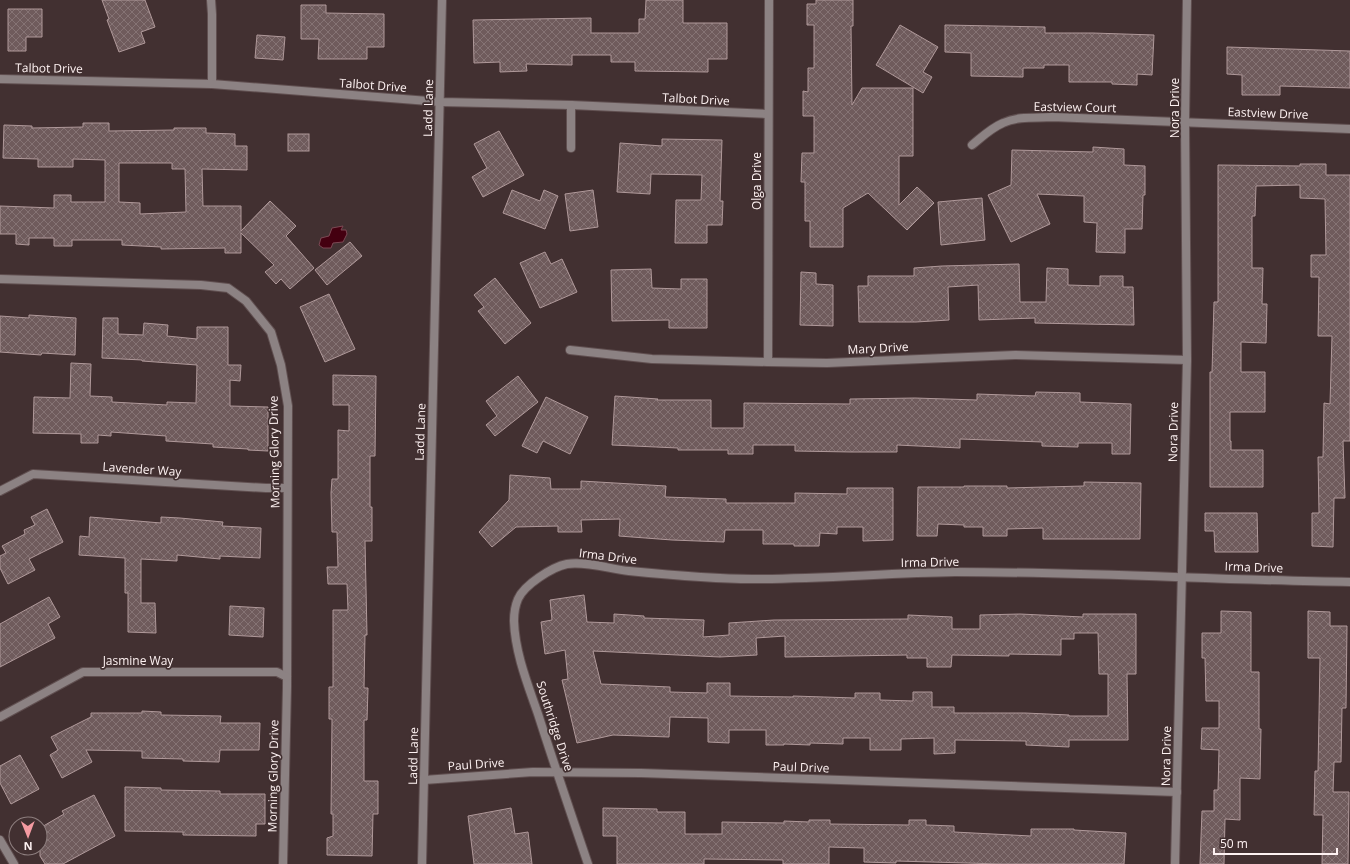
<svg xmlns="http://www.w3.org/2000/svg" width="1350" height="864" font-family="'Open Sans',sans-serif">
<defs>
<pattern id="building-cross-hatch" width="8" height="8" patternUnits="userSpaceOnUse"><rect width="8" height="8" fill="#6f5b5c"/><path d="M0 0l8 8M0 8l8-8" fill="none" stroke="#857374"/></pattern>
</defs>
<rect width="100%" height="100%" fill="#423031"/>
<path fill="#440010" stroke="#7c4954" d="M343 226 341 230H346L347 234 343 242 333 243 331 248H323L319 245 321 238 329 236 332 228Z"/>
<g fill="url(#building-cross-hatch)" stroke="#b0999a" fill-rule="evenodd">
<path d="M102 0H145L155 27 141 32 145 43 119 52 107 20 109 19Z"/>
<path d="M646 0H683V23H727V59H708V72L635 71V62H611V55H572V65L526 64 527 71 500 72V62L474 63 473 20 591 18V33H639V19H645Z"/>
<path d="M816 0H853V26H851L852 105 862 88H913V156H899V205L917 187 934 203 907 230 868 193 843 208V247H810V221H805V182H801L802 153H814V116H803V91L808 92V68H814V25H807V4H816Z"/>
<path d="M301 5H326V13L384 14V47H367V59H318L319 39H301Z"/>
<path d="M8 9H42V37H26V51H8Z"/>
<path d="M900 25 938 47 923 72 932 77 923 93 876 65Z"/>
<path d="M945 25 1045 27V33H1093L1154 35 1152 75 1137 74V85L1112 84V82H1069V65H1044V68H1023V77L971 76V53L945 52Z"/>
<path d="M257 35 285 37 283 60 255 58Z"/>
<path d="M1227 47 1350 51V88L1280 86V95H1242V75L1227 74Z"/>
<path d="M83 123H109V131L174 130V128H206V133L235 134V146H247V170L202 169 203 206H241V231L270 201 296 226 286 236 314 268 290 289 281 279 276 284 265 272 274 265 241 233V253H225V248L161 249V247L122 245V240H72V246H54V238H29V245L16 244V234H0V206L54 208V195H71V202H105V160L73 159V167H38V159L3 158 4 125 32 126V128L83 127ZM119 163H172V169H185L186 212 140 214V203L119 202Z"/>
<path d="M499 131 524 175 483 197 472 177 487 168 474 144Z"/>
<rect x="288" y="134" width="21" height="17"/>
<path d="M662 139 722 140 720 201H723L722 225H707V243H675L676 200H701L702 175 651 174 650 194 617 192 620 143 662 146Z"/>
<path d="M1093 147 1124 149V165L1145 166V195H1143L1142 229H1125V253L1096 252 1097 223 1084 222V196L1037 194 1050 224 1011 242 988 195 1011 185 1012 150 1093 152Z"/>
<path d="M1300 164H1326V175H1350V441H1343L1345 498H1334L1333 547 1312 546V513H1319L1318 457H1323L1324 403 1330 404 1332 336H1318L1319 277H1311V255H1326L1325 199 1300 198V185L1256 186 1255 216H1252V268H1263L1262 304H1267L1266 343 1241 342V372H1265V412H1230V441H1231V450H1263V487H1210V372H1212L1214 302H1218V165L1300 166Z"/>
<path d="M512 190 540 201 544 190 558 196 545 229 503 213Z"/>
<path d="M593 190 598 227 570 231 565 194Z"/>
<path d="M982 198 985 240 941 245 938 202Z"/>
<path d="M350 242 362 256 327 285 315 270Z"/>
<path d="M545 252 551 264 562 259 577 292 540 308 520 263Z"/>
<path d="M1019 264 1020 302H1046L1047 268 1068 269V285L1100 286V276H1123V287H1133L1134 325 1035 323V318L979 320 978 285 948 287 949 320 916 322H859L858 286H868V276H914V268L942 266Z"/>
<path d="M651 269 652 288 681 289V279H707V328H669V320L612 321 611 270Z"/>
<path d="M801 272 816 273V284L833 285V326L800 325Z"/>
<path d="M495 278 531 323 505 344 478 311 484 307 474 295Z"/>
<path d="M329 294 355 349 325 362 300 307Z"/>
<path d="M29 315 76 318 75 355 42 353 41 355 0 352V316L29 318Z"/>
<path d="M103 318H118V334L143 335 144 323 168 325 167 336 197 339V327H228V365H241L240 381 230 380V406L268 407V451L248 450V449L213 447V444L166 441V436L111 432V436L98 435V443H81V434L33 433 34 397 70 398 71 363 91 364 90 396 112 397V402L167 405V402L196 403 197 365 142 361V360L102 358Z"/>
<path d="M333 375 376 376 375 456H370V507H372V541H365L367 635H365L364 688H368L367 720H364V781H378V814H373L372 856 327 855V838L333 836V814H331L332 719H329V687H333V610H348L347 584H328L327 567H338L337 532H332L331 493 332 479H338V430L349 431V405H333Z"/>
<path d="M518 376 538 402 495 436 486 425 497 416 486 401Z"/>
<path d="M1036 392 1080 393V402L1131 404 1130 454H1112V443H1078V447L1042 446V442L960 439V448L897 445V452H851L795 451V445H753V454H728V450H678V448L612 445 615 396 658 399 657 400H711V428H744V403L850 404V399L915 398 977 400V394L1035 396Z"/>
<path d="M546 397 588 417 570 454 543 441 537 453 522 446Z"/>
<path d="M510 475 550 478 551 489H581V481L666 486 665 497 726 499V503H795V493L847 494V488H893V540L863 541V527H837V534L820 533 819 546H794V544H763V530H725L724 542 672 540 619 536 620 519 581 520 582 532H558V526L516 527 492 547 479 532 509 500Z"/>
<path d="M1084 482 1141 483 1140 539H1043V528L1007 529V536H983V527H964V525L938 524 937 536H917L918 487H964V486H1007V488L1084 486Z"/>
<path d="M47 509 63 542 29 559 35 570 8 584 0 568V556L6 553 2 546 25 534 24 530 35 525 31 517Z"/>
<path d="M1205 513H1257L1258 552H1215L1214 531H1205Z"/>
<path d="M90 517 161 523V517L180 518 223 522 222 526 261 528 260 558 220 556V559L177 555V561L141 559V603H155L156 633 128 632V593H125V558L79 555 80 536 89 537Z"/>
<path d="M584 595 587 622 614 623V614L644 616V618L704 620 703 637 729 635V623L774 620 908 619V615L952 617V629H980V615L1020 614 1083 617V614H1136V674H1127L1128 740H1069V747L1026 745V741L955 740V753L934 754V738L901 739V750H870V738H843V744L810 743V745L784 744V745H766V730H729V743L708 742V718L670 717 669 737 613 735 577 743 562 680 568 679 565 650 545 654 541 622 552 620 550 600ZM1074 633H1098L1099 674H1108V716H1069V715L1025 713H954V707H932V692H913V701L880 700V693H855V698L793 696V697L730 696V683H707V693L670 692V687L601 684 593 651 720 657 757 655 756 638 785 636V657L907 655V658H927V667H951L952 655 1009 656V654L1061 655V639H1074Z"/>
<path d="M49 597 60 617 48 624 55 638 0 667V624Z"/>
<path d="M230 606 264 608 263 637 229 635Z"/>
<path d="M1221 611 1251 612V672H1259V729H1261L1260 779 1240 778V820L1225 819 1224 864H1200L1202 811H1214V790H1218L1219 750 1201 749 1202 728H1219V701H1206L1205 658H1202V633H1221Z"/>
<path d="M1308 611 1330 612V626H1347L1346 708H1342L1341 762H1334L1333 792H1349L1348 864H1322L1323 815H1314L1315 771H1318L1320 658H1308Z"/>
<path d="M142 711 161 712V715L221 716 220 723H260L259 750H220L219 762 183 761V759L142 758V751L86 750 92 762 62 778 50 755 58 750 51 737 91 717V713H142Z"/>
<path d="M20 755 39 789 11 804 0 783V766Z"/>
<path d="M125 787 161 788V790L220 791V794H265V824H256V836L183 835V832L125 831Z"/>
<path d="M94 795 115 836 63 864H45L40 856V828L64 814 62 811Z"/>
<path d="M511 808 515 834 528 832 532 864H474L468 816Z"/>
<path d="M603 808 657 809V812H685V834H722V822L784 823V821L809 822V820H830V824L909 825V820H926V825L954 826V832L1031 836V829H1074V830L1126 833 1124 864H1001L896 861V863L864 862V848L829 847V864H783V860L704 859V864H617V836H603Z"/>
</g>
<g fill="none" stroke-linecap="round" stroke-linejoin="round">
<defs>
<g id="minor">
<path d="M211 0 212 14V84"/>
<path d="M0 79 212 84 441 102 571 105 768 114"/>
<path d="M972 145C982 137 991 128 1003 123 1018 116 1036 118 1052 117L1350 129"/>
<path d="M571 148V105"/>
<path d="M0 279 201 285 228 288 246 301 271 332 281 365 288 406 287 687 283 864"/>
<path d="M570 350 652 359 768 362 827 363 1015 355 1187 360"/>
<path d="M768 362 769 0"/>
<path d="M0 491 33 474 266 488H287"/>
<path d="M0 717 83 672H277L287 677"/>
<path d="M424 780 533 772 641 773 1177 792"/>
<path d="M0 840 14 864"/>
<path d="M588 864C571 814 554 764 538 714 528 685 515 653 514 621 514 614 515 606 518 599 524 585 552 567 567 564 586 561 610 569 629 571 670 575 711 579 752 579 820 579 888 573 955 572 1087 572 1218 580 1350 582"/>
<path d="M1175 864 1187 360 1185 122 1187 0"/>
</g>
<path id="tertiary" d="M422 864 442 0"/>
</defs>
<use href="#minor" stroke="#604f50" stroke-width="10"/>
<use href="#tertiary" stroke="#604f50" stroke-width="10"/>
<use href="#minor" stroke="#8c8283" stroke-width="8"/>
<use href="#tertiary" stroke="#8c8283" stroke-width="8"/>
</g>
<g text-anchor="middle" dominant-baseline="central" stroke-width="3.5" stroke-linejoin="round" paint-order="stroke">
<g font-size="12" fill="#fef2f2" stroke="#423031">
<text transform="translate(49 68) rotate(1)">Talbot Drive</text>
<text transform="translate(373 85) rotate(4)">Talbot Drive</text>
<text transform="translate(696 99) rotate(3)">Talbot Drive</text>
<text transform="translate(1075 107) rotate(1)">Eastview Court</text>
<text transform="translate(428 108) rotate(-89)">Ladd Lane</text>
<text transform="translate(1174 108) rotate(-90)">Nora Drive</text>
<text transform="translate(1268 113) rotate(2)">Eastview Drive</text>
<text transform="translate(756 181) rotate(-90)">Olga Drive</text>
<text transform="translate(878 348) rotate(-3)">Mary Drive</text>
<text transform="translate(420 432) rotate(-88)">Ladd Lane</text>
<text transform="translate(1173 432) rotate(-89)">Nora Drive</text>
<text transform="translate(274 452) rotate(-91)">Morning Glory Drive</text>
<text transform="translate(142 469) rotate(4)">Lavender Way</text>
<text transform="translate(608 556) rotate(7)">Irma Drive</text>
<text transform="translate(930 562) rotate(-1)">Irma Drive</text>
<text transform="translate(1254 567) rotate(2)">Irma Drive</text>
<text x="138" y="660">Jasmine Way</text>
<text transform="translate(555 726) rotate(72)">Southridge Drive</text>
<text transform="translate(413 756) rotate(-89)">Ladd Lane</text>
<text transform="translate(1166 756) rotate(-89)">Nora Drive</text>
<text transform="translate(476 764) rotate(-4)">Paul Drive</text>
<text transform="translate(801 767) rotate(2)">Paul Drive</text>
<text transform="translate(273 776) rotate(-89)">Morning Glory Drive</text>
</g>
</g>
<g transform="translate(28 836) rotate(179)"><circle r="19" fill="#423031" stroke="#8d7e7e"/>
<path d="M0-3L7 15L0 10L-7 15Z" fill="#f49aa1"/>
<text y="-6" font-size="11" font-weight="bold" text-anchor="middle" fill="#fef2f2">N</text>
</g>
<path d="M1214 848v6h123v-6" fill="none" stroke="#fef2f2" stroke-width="2"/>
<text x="1220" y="848" font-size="12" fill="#fef2f2" stroke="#423031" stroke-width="3" paint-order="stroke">50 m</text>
</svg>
